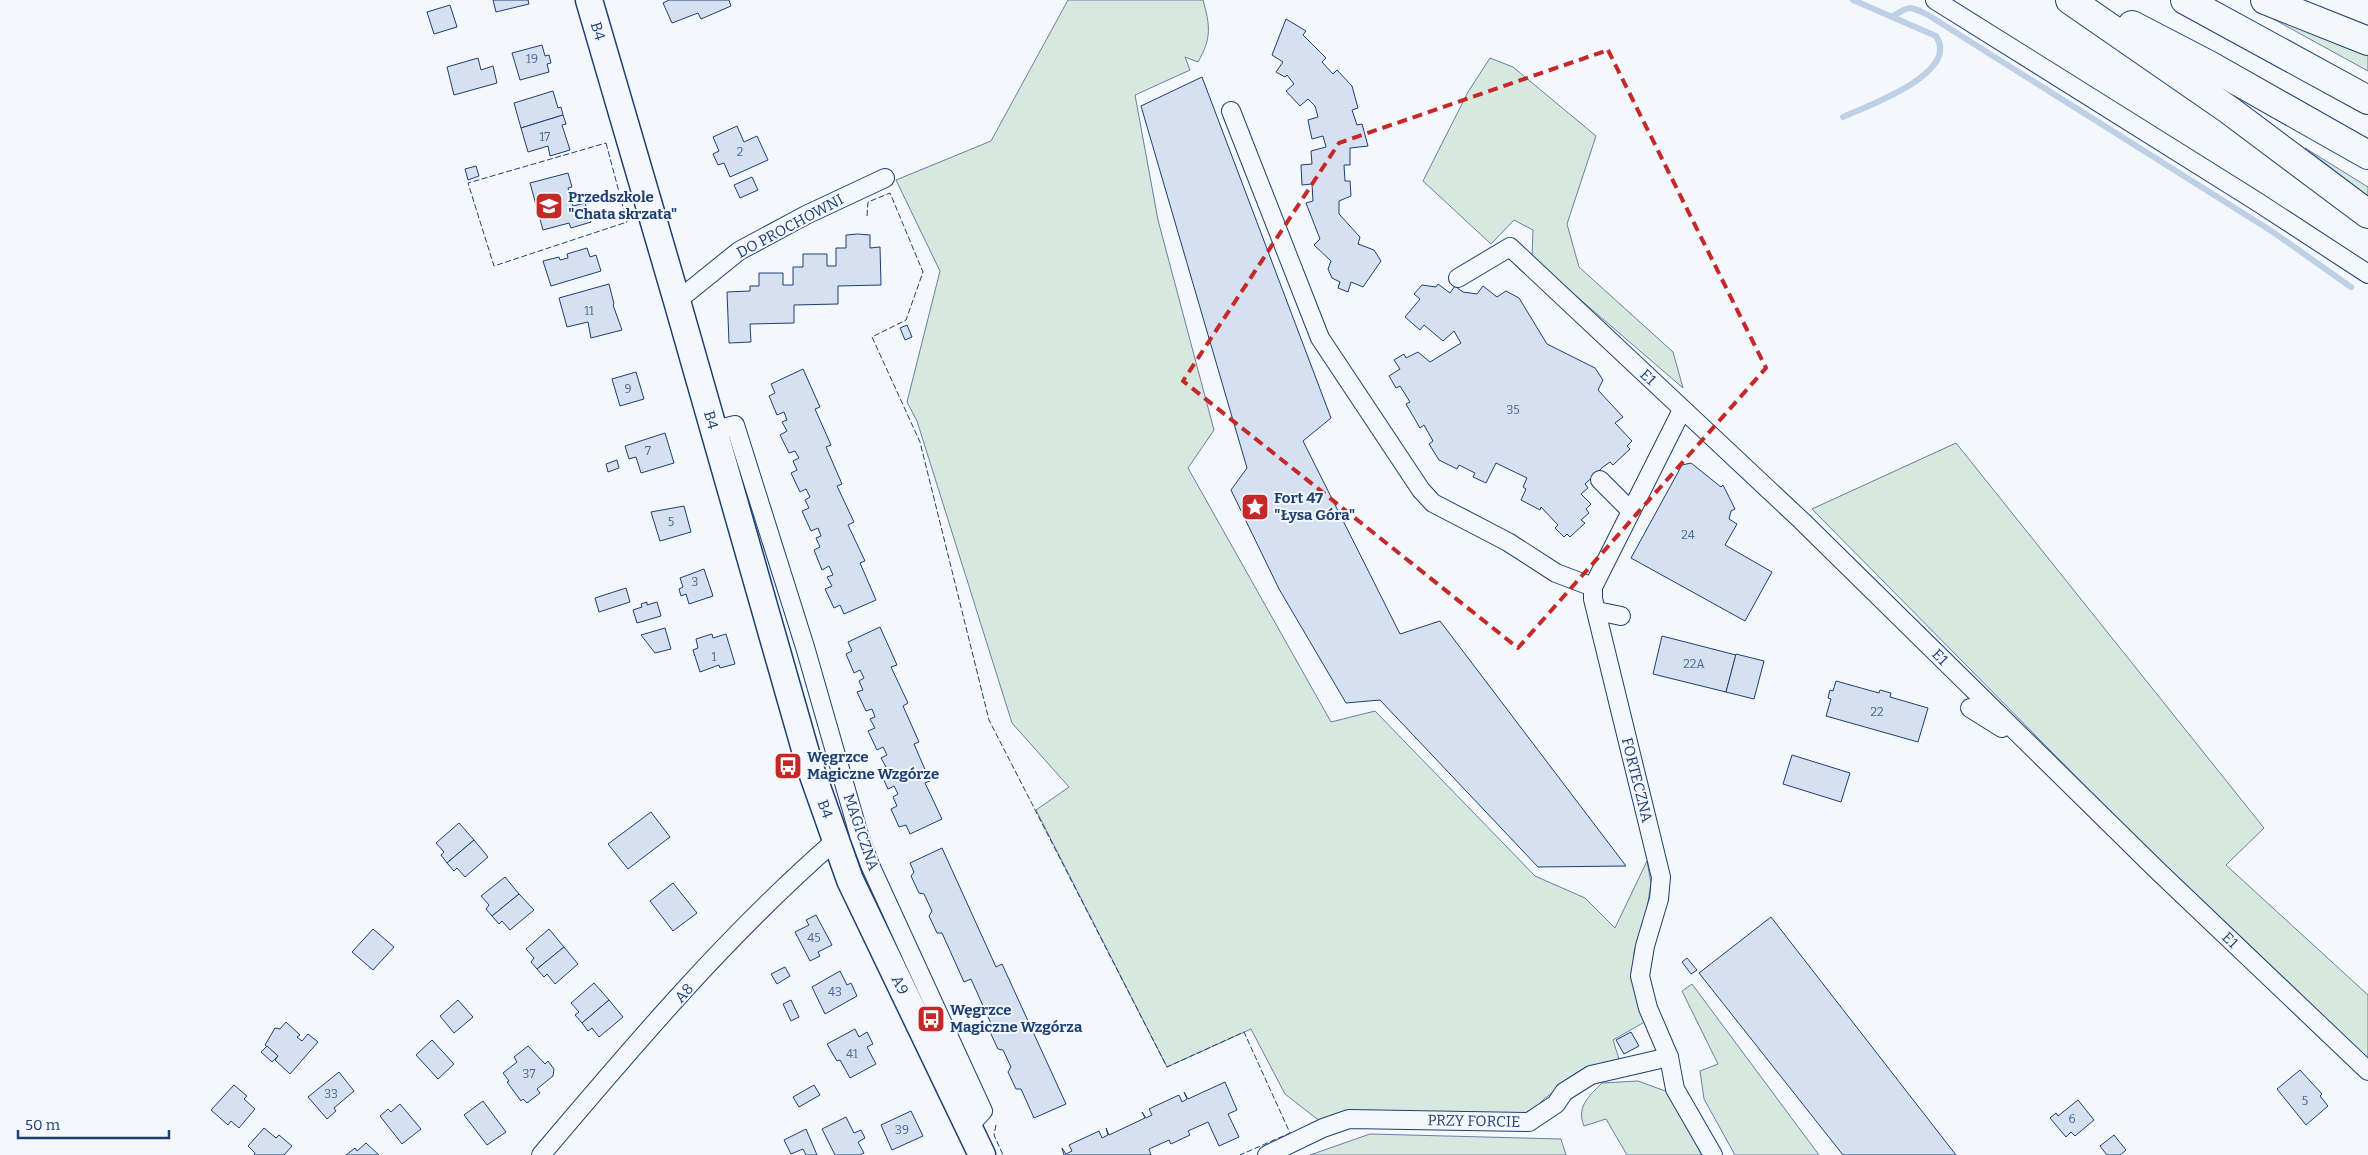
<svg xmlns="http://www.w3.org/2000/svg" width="2368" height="1155" font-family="Bitter,serif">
<rect width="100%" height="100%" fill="#f4f7fb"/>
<g fill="#d7e8df" stroke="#687fa3">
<path d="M1068 0H1203C1210 25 1212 38 1198 62L1185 57 1190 70 1135 95 1158 220 1214 430 1188 468 1331 722 1375 711 1535 876 1585 898 1615 928 1647 861 1651 883 1646 915 1634 952V987L1648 1020 1613 1040 1619 1059 1585 1068 1544 1099 1531 1113 1321 1122 1285 1094 1251 1029 1167 1067 1036 810 1069 787 1012 723 917 421 907 402 940 271 896 180 991 141Z"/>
<path d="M2257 10 2368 55V71Z"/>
<path d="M1490 58 1513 67 1596 136 1567 224 1579 267 1673 352 1683 388 1532 258 1533 230 1514 220 1491 244 1423 181 1468 92Z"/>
<path d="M2305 148 2368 187V196Z"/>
<path d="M1956 443 2264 828 2226 865 2368 995V1060L2194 896 1812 509Z"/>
<path d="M1692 984 1819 1155H1735L1704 1099 1700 1071 1718 1064 1682 991Z"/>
<path d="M1638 1081 1668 1092 1702 1155H1627L1606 1119 1584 1126C1576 1107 1589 1096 1602 1083Z"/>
<path d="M1370 1134 1561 1139 1566 1155H1310Z"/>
</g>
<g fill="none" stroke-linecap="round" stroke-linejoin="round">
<g stroke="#bed0e5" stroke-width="6">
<path d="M1892 17C1909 5 1910 6 1928 15L2273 232 2351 287"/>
<path d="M1843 117C1867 106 1961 73 1936 36L1853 0"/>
</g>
</g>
<g fill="#d5e0f0" stroke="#1d3f73">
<path d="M493 0H528L529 4 496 12Z"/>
<path d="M669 0H729L731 6 701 19 698 13 672 23 663 3Z"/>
<path d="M450 5 457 27 434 34 427 12Z"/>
<path d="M1286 19 1306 31 1303 35 1326 58 1322 62 1333 74 1337 70 1352 86 1358 108 1352 110 1357 125 1362 124 1368 146 1350 148V165H1344L1345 181H1350L1351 196 1339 201V214L1360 237 1358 244 1374 250 1381 261 1363 287 1351 282 1348 292 1338 288 1340 282 1332 278 1328 269 1331 261 1314 245 1320 239 1306 203 1313 201 1312 184 1302 185 1301 165 1312 164 1311 151 1326 147 1323 136 1312 139 1310 130 1308 120 1318 117 1315 106 1308 99 1300 106 1286 91 1294 84 1287 75 1285 77 1276 72 1283 62 1272 55Z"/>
<path d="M542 45 545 56 549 55 551 63 547 64 549 72 520 80 512 53Z"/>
<path d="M478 58 481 70 493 66 497 83 454 95 447 67Z"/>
<path d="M1202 77 1331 418 1303 441 1400 634 1440 621 1626 866 1538 867 1380 700 1346 703 1279 589 1231 490 1247 468 1141 106Z"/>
<path d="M553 91 558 108 561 107 563 115 521 128 514 103Z"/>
<path d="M563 115 566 124 562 125 570 150 550 156 548 146 528 152 521 128Z"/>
<path d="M737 126 744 142 757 136 768 160 730 177 724 163 718 165 713 154 719 151 713 137Z"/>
<path d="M476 166 479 176 468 180 465 169Z"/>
<path d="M568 173 572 187 568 188 573 206 585 203 591 222 571 228 569 223 543 230 530 183Z"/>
<path d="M752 177 758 190 740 198 734 185Z"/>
<path d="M858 234 870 235V248L880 247 881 285 838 286V304L794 305V323L750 324 751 342 729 343 727 292 750 291V286H759V273H783V285H793V267H803V254H827V266H836V248H846V235Z"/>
<path d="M587 248 590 257 596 255 601 271 551 286 543 261 559 257 560 260 568 258 567 254Z"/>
<path d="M609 284 614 304 613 305 622 330 591 338 588 322 567 327 559 298Z"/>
<path d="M1438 284 1450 293 1455 286 1463 292 1477 294 1483 286 1497 297 1506 291 1519 298 1547 344 1595 368 1603 380 1598 390 1623 417 1615 423 1632 441 1627 446 1630 449 1613 465 1610 462 1603 467 1585 484 1588 488 1581 494 1591 504 1586 509 1589 513 1581 520 1585 523 1570 537 1567 534 1564 537 1555 528 1558 525 1541 507 1540 510 1521 500 1526 489 1523 487 1527 478 1496 463 1486 483 1473 477 1475 473 1459 465 1457 469 1439 460 1429 444 1433 441 1424 425 1420 428 1406 404 1410 402 1400 386 1396 388 1389 376 1400 369 1394 360 1404 354 1406 358 1418 352 1430 362 1461 343 1454 331 1443 341 1424 325 1420 330 1405 317 1420 299 1414 294 1422 285 1436 287Z"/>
<path d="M907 325 912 337 905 340 900 328Z"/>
<path d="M803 369 820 407 815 409 831 445 826 447 842 484 837 486 854 522 848 525 865 561 860 563 876 600 844 614 840 605 834 608 825 589 832 586 827 577 833 575 829 566 822 570 814 550 820 547 816 538 821 536 818 528 811 531 802 511 809 508 805 500 810 497 806 489 800 492 791 473 797 470 793 461 799 458 795 451 789 453 780 435 787 431 782 422 787 420 784 412 777 415 769 396 775 393 771 384Z"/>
<path d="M636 372 644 399 620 406 612 379Z"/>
<path d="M665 433 674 463 641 473 636 457 629 459 625 446Z"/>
<path d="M617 460 619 468 608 472 606 464Z"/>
<path d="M1691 463 1721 487 1723 485 1735 509 1731 511 1729 519 1737 524 1725 545 1772 572 1745 621 1631 558 1682 465Z"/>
<path d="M684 506 691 532 660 541 651 512Z"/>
<path d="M704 569 713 596 689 604 686 594 681 596 679 589 683 587 680 578Z"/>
<path d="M626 588 630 602 599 612 595 598Z"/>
<path d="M647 602V605L657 602 661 616 637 623 633 610 642 607 641 604Z"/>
<path d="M880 627 897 665 891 667 908 703 903 706 919 742 914 744 930 781 925 783 942 819 910 834 906 825 899 827 891 809 897 806 893 797 898 794 894 786 888 789 879 770 886 767 881 758 887 755 883 747 877 750 868 731 875 728 870 719 875 717 872 709 866 711 857 692 863 690 859 681 864 678 860 670 854 673 846 654 852 651 848 642Z"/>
<path d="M665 628 671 649 655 653 641 635Z"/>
<path d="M712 634 713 638 726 634 735 664 720 668 719 665 700 672 693 650 698 648 696 639Z"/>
<path d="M1662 636 1736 655 1726 692 1653 674Z"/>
<path d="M1736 654 1764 661 1754 699 1726 692Z"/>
<path d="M1836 681 1879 693 1880 690 1891 693 1890 697 1928 708 1918 742 1826 716 1831 699 1828 698 1830 690 1833 691Z"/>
<path d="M1792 755 1850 773 1841 802 1783 784Z"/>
<path d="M651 812 670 837 628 869 608 844Z"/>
<path d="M459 823 474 840 447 863 441 855 444 852 436 843Z"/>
<path d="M474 840 488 857 465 877 457 868 454 871 447 863Z"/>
<path d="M942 848 996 967 1002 964 1066 1104 1034 1118 1021 1089H1016L1008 1072 1011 1067 1003 1050 998 1049 990 1032 993 1028 971 979 964 982 942 933H937L929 916 932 911 924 894 919 893 911 876 914 872 910 863Z"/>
<path d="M505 877 519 894 492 916 486 909 489 905 481 896Z"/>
<path d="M673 883 697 913 673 931 650 901Z"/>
<path d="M519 894 534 910 510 930 502 921 499 924 492 916Z"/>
<path d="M816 915 832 945 818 952 820 956 810 961 795 932 809 925 806 920Z"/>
<path d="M1771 917 1956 1155H1843L1699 973Z"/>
<path d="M373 929 394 947 373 970 352 952Z"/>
<path d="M549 929 564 947 537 969 531 962 534 958 526 949Z"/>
<path d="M564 947 578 964 555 984 547 974 544 977 537 969Z"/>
<path d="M1687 958 1697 970 1691 974 1682 962Z"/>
<path d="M785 967 790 976 777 984 771 974Z"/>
<path d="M840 971 847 985 851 983 857 996 825 1014 812 987Z"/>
<path d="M594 983 609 1000 582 1023 575 1015 579 1012 571 1003Z"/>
<path d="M458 1000 473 1017 454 1033 440 1016Z"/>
<path d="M609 1000 623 1017 599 1037 592 1028 588 1031 582 1023Z"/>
<path d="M791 1000 799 1017 791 1021 783 1004Z"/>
<path d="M286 1022 300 1035 297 1037 302 1041 308 1034 318 1042 290 1074 275 1060 278 1056 265 1045 275 1028 280 1029Z"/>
<path d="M855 1029 859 1037 867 1032 873 1044 867 1047 876 1064 850 1078 840 1060 837 1061 827 1044Z"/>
<path d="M1631 1032 1639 1046 1624 1054 1616 1040Z"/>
<path d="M432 1040 454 1064 438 1079 416 1055Z"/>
<path d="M267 1046 278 1056 272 1062 261 1052Z"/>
<path d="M528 1046 545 1064 548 1061 554 1069 553 1076 537 1089 540 1093 527 1103 523 1099 521 1101 507 1082 509 1081 503 1073 517 1062 514 1057Z"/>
<path d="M2300 1070 2322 1094 2320 1096 2328 1106 2306 1125 2277 1089Z"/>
<path d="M339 1072 354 1091 334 1108 336 1111 327 1119 308 1097Z"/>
<path d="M1225 1082 1237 1110 1228 1114 1239 1137 1219 1146 1208 1122 1188 1131 1190 1135 1171 1144 1169 1140 1149 1149 1151 1155H1064L1062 1148 1066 1154 1072 1151 1069 1145 1099 1131 1102 1138 1108 1135 1106 1128 1109 1135 1145 1118 1142 1112 1146 1118 1152 1115 1149 1109 1179 1095 1182 1102 1187 1099 1184 1092 1188 1099Z"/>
<path d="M234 1085 247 1096 244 1099 255 1109 239 1128 231 1121 228 1125 211 1110Z"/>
<path d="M814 1085 820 1095 799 1107 793 1097Z"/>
<path d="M2078 1100 2094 1120 2075 1136 2071 1132 2066 1137 2050 1118 2056 1113 2058 1116Z"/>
<path d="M483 1101 506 1132 487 1145 464 1115Z"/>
<path d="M400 1104 421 1129 402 1144 380 1116 388 1109 391 1112Z"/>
<path d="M911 1111 923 1136 892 1150 881 1125Z"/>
<path d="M846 1117 854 1133 861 1130 865 1138 858 1142 864 1153 860 1155H835L822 1129Z"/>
<path d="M264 1128 276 1138 279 1135 292 1146 284 1155H254L255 1153 248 1146Z"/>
<path d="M806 1129 817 1155H806L803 1149 791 1154 784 1140Z"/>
<path d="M2114 1135 2126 1150 2120 1155H2107L2100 1146Z"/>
<path d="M366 1143 379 1155H346L355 1148 357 1151Z"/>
</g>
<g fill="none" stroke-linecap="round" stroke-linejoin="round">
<defs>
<g id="street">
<path d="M1935 0 2256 201 2368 274"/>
<path d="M1231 111 1320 338 1421 490 1433 503 1508 542 1556 573 1593 587"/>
<path d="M1458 278 1510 247 1802 521 2158 871 2368 1071"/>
<path d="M677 301 739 251 806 215 885 178"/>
<path d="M1682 410 1593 587V599L1661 877 1659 899 1645 946 1640 976 1648 1008 1669 1057 1675 1089 1713 1155"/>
<path d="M714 430 735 425 805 647 859 835 870 865 983 1111 968 1127"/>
<path d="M1600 480 1631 511"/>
<path d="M1597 611 1621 616"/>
<path d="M1970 708 2002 728"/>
<path d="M541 1155C634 1045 728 934 836 840"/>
<path d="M1267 1155 1323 1128 1349 1119 1529 1122 1556 1104 1564 1092 1591 1075 1669 1057"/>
</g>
<path id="secondary" d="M589 0 677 301 810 767 850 880 982 1155"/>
<g id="highway">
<path d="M2070 0 2229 110 2368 214"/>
<path d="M2185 0 2368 100"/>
<path d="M2265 0 2368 41"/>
<path d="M2132 25 2209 65 2368 155"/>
</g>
</defs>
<use href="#street" stroke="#1d3f73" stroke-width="20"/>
<use href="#secondary" stroke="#1d3f73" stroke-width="29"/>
<use href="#highway" stroke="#1d3f73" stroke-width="30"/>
<use href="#street" stroke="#f4f7fb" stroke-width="18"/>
<use href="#secondary" stroke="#f4f7fb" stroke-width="26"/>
<use href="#highway" stroke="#f4f7fb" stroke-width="28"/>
<g stroke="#1d3f73" stroke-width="1" stroke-dasharray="6 2.5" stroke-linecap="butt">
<path d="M606 143 627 222 494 266 468 183Z"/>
<path d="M867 216 868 202 890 193 923 272 906 320 872 337 920 442 989 720 1167 1067 1244 1032 1290 1133 1240 1155"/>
<path d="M996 1125 994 1135 1003 1155"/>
</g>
</g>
<path fill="none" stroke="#c62828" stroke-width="4" stroke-dasharray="10 6" stroke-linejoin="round" d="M1608 50 1766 368 1518 648 1183 381 1339 143Z"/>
<defs>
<symbol id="school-square" viewBox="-11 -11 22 22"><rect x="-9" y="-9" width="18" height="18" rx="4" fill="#c62828" stroke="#f4f7fb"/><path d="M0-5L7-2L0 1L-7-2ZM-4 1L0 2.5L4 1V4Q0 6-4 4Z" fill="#fff"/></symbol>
<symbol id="sight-square" viewBox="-11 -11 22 22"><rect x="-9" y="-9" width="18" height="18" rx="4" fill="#c62828" stroke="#f4f7fb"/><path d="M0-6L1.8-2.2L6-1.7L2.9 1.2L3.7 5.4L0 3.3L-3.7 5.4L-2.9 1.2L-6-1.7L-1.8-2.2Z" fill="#fff"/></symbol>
<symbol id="bus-square" viewBox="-11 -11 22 22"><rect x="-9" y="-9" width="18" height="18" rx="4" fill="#c62828" stroke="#f4f7fb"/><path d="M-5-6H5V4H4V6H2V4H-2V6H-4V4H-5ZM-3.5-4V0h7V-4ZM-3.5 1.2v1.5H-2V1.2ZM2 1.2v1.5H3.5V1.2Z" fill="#fff"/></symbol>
</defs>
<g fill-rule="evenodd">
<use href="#school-square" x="533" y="190" width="32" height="32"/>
<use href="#sight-square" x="1239" y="491" width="32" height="32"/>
<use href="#bus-square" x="772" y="750" width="32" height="32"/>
<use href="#bus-square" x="915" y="1003" width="32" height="32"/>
</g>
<g text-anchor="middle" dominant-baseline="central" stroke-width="4" stroke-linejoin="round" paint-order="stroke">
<g font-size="12" fill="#4b6792">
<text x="532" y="59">19</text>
<text x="545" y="137">17</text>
<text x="740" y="152">2</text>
<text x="589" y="311">11</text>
<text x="628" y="389">9</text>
<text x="1513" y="410">35</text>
<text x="648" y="451">7</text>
<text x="671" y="522">5</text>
<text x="1688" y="535">24</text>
<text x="695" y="582">3</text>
<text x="714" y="657">1</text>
<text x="1694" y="664">22A</text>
<text x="1877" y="712">22</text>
<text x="814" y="938">45</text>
<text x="835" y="992">43</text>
<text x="852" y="1054">41</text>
<text x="529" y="1074">37</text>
<text x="331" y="1094">33</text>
<text x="2305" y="1101">5</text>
<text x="2072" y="1119">6</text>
<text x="902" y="1130">39</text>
</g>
<g font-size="15" fill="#1d3f73" stroke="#f4f7fb">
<text transform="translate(598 31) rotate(73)">B4</text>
<text transform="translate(790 226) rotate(-28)">DO PROCHOWNI</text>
<text transform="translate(1648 377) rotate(43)">E1</text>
<text transform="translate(711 420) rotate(74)">B4</text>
<text transform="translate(1940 657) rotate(45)">E1</text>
<text transform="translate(1637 780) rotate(76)">FORTECZNA</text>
<text transform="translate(825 809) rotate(70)">B4</text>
<text transform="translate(861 832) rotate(71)">MAGICZNA</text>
<text transform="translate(2230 940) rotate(44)">E1</text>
<text transform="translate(900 985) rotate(64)">A9</text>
<text transform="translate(684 993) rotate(-48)">A8</text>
<text transform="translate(1474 1121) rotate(1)">PRZY FORCIE</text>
</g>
<g font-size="15" font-weight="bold" fill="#1d3f73" stroke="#f4f7fb" text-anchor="start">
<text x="568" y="197">Przedszkole<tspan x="568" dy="17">"Chata skrzata"</tspan></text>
<text x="1274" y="498">Fort 47<tspan x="1274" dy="17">"Łysa Góra"</tspan></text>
<text x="807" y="757">Węgrzce<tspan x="807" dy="17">Magiczne Wzgórze</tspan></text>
<text x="950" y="1010">Węgrzce<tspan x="950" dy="17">Magiczne Wzgórza</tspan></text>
</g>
</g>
<path d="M18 1130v8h151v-8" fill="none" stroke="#1d3f73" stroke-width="2.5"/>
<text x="25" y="1130" font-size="15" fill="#1d3f73" stroke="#f4f7fb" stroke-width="4" paint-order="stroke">50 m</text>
</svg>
